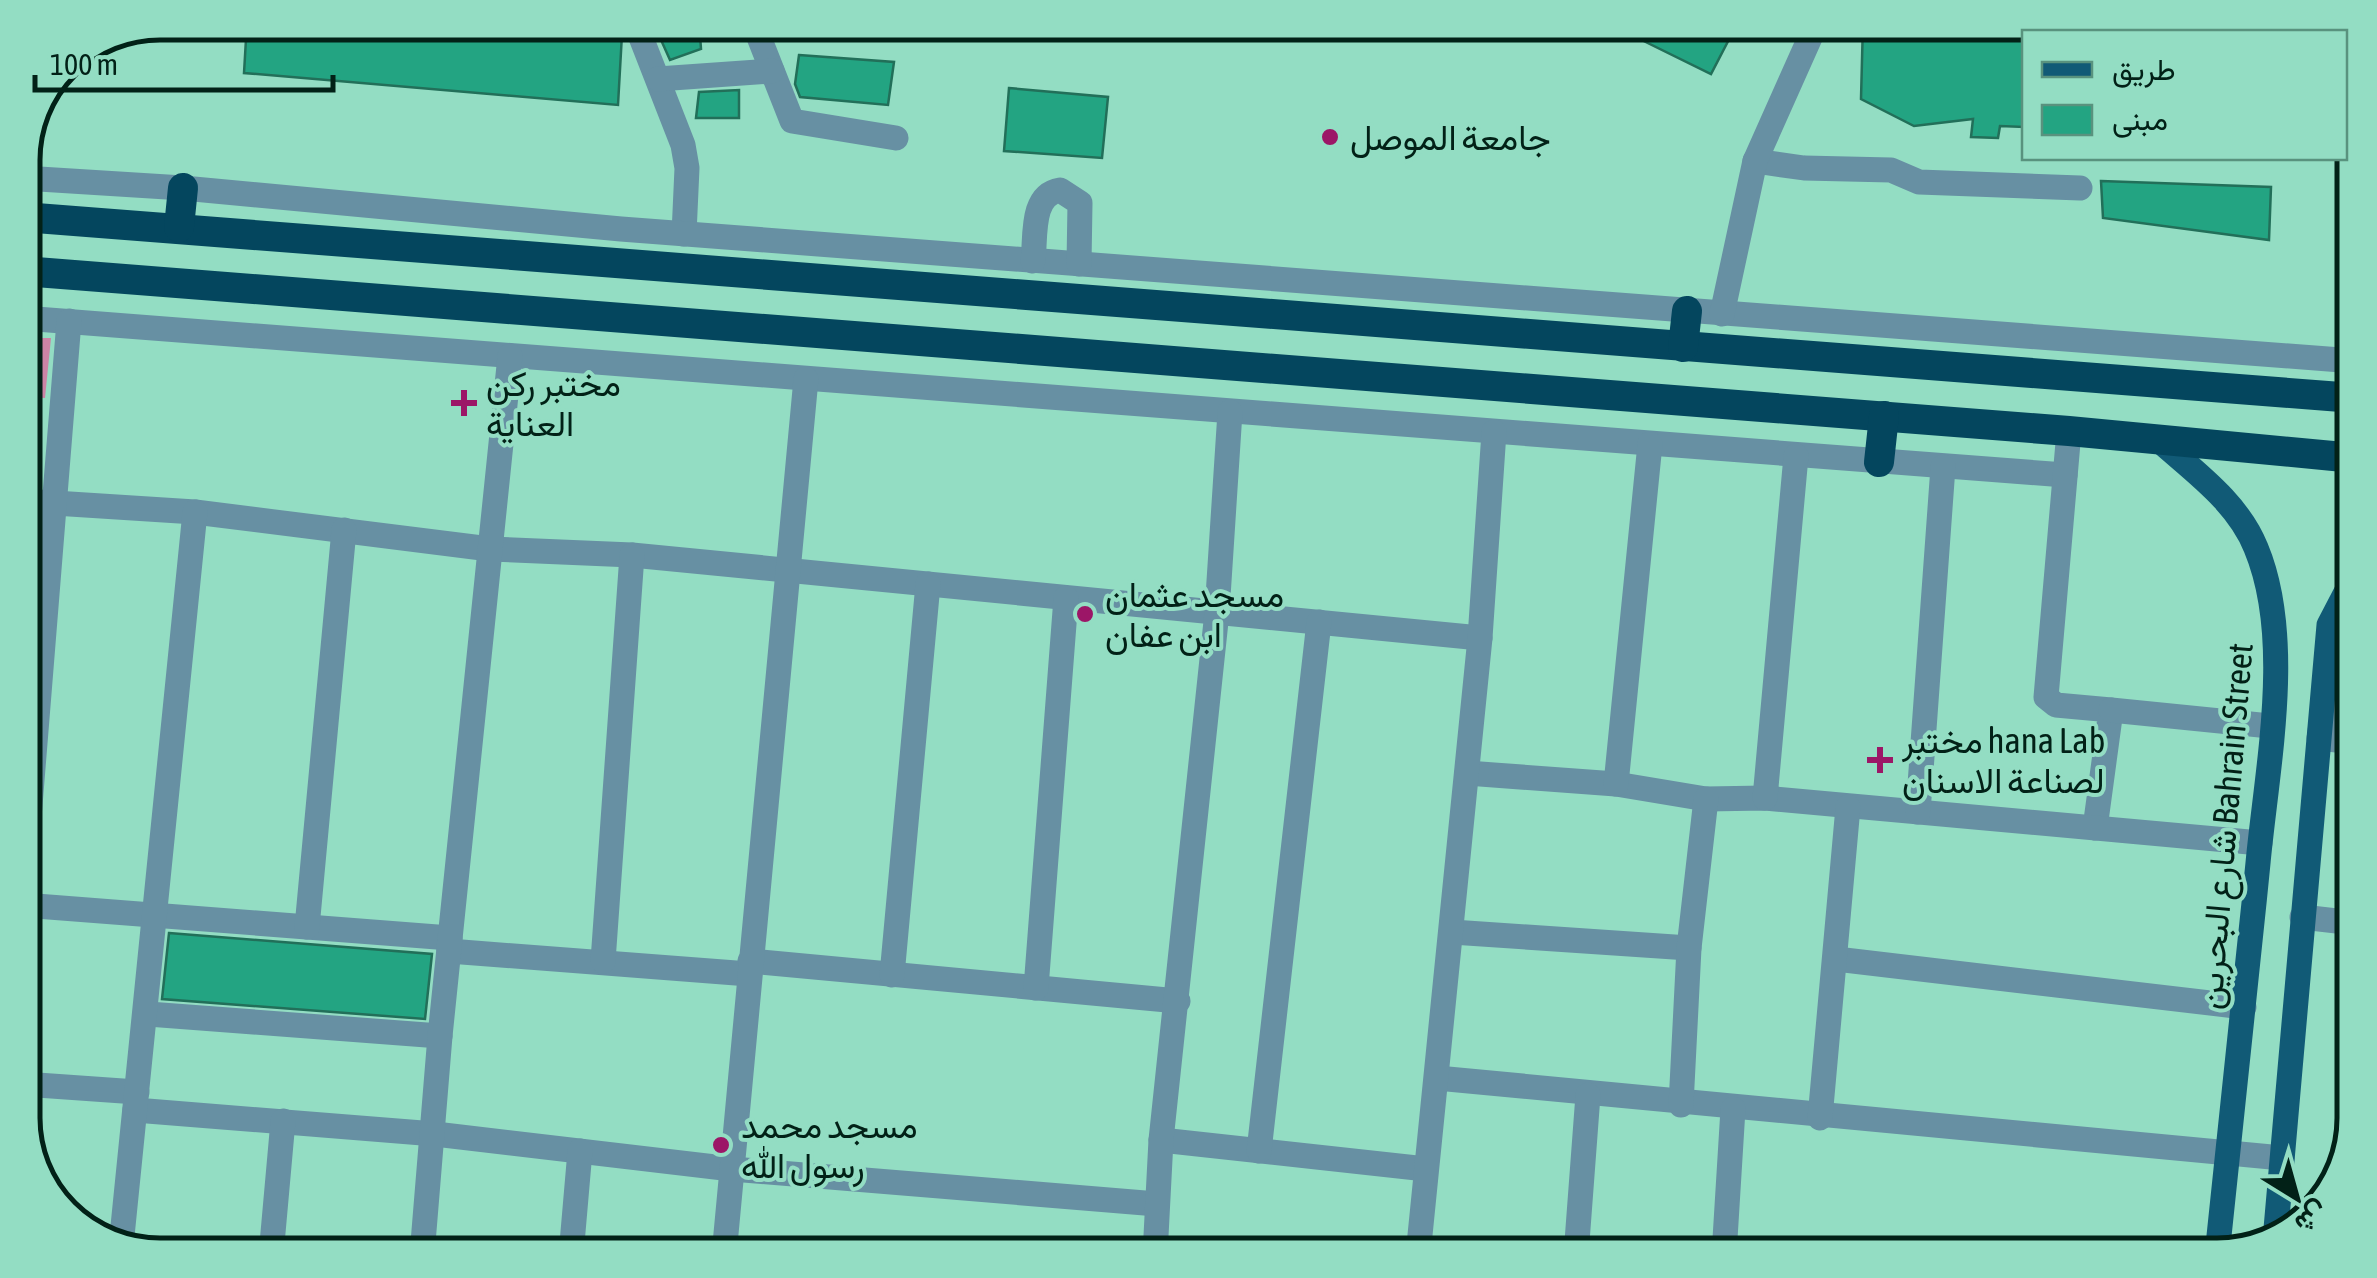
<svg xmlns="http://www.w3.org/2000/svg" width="2377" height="1278" font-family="'Asap Condensed',Vazirmatn,sans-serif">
<rect width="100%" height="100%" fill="#93ddc3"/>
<path fill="#cc84a6" d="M23 338H51L45 398 23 397Z"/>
<g fill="#23a482" stroke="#226f59" stroke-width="2.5">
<path d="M247 22H445L622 34 618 105 244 73Z"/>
<path d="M653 22H699L701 49 670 60Z"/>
<path d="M1605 22H1738L1711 74Z"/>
<path d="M1863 22H2024V127L2000 126 1998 138 1971 137 1973 119 1914 126 1861 99Z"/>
<path d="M799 55 894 62 888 105 800 97 795 84Z"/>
<path d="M1009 88 1108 97 1102 158 1004 151Z"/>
<path d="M739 90V118H696L699 92Z"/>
<path d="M2101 181 2271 187 2269 240 2103 218Z"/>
<path d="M169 933 432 954 425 1019 162 999Z"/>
</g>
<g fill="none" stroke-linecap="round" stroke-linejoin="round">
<g stroke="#6790a3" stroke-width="25">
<path d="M635 22 683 145 687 168 684 234"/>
<path d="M753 22 792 121 896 138"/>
<path d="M658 79 772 71"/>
<path d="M1755 161 1804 168 1891 170 1919 182 2080 188"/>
<path d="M23 178 183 188 621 229 2354 361"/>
<path d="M1033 261C1036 237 1030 195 1060 190L1080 203 1079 264"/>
<path d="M1722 314 1755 161 1817 22"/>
<path d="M23 318 2065 475"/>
<path d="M2069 431 2046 697 2056 705 2111 710 2095 828"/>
<path d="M23 501 195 512 490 549 632 555 1480 638"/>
<path d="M2111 710 2270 726"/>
<path d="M2320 731 2354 682"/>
<path d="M2319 738 2354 742"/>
<path d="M1467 773 1616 784 1706 799 1765 798 2260 843"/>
<path d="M1616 784 1650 444"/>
<path d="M1765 798 1796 456"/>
<path d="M1918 812 1943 467"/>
<path d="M23 892 69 321"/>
<path d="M23 905 450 938"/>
<path d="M2302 917 2354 923"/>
<path d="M307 927 344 530"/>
<path d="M1452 932 1689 948"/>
<path d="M449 951 749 974"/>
<path d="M1836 959 2244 1007"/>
<path d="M603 961 632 555"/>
<path d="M750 961 1178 1001"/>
<path d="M892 975 928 584"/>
<path d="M1036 988 1066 598"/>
<path d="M148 1014 440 1036"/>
<path d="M1437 1078 2282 1158"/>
<path d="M23 1084 137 1092"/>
<path d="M1681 1105 1689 948 1706 799"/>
<path d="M135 1110 435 1134 732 1169 1157 1204"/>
<path d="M1820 1118 1848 807"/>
<path d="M1161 1140 1426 1169"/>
<path d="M1259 1151 1319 622"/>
<path d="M121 1246 195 512"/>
<path d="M271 1255 283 1121"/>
<path d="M422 1255 440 1036 510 356"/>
<path d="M571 1255 580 1151"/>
<path d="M724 1255 806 379"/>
<path d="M1155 1255 1161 1140 1217 612 1230 412"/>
<path d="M1418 1255 1480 638 1494 432"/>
<path d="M1576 1255 1588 1095"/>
<path d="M1724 1255 1733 1109"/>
</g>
<g stroke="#115a76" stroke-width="25">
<path d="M2161 442C2196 473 2238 503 2256 548 2294 639 2267 767 2258 863 2245 994 2231 1125 2217 1255"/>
<path d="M2275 1240 2329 625 2354 577"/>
</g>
<g stroke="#04465e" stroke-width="30">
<path d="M23 217 2354 398"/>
<path d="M179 227 183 188"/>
<path d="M23 271 2069 431 2354 458"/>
<path d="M1683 347 1687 311"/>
<path d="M1879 462 1884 416"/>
</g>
</g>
<g fill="#9c1667" stroke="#93ddc3" stroke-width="4">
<circle cx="1330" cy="137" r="10"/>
<path d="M459 388h10v10h10v10h-10v10h-10v-10h-10v-10h10z"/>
<circle cx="1085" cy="614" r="10"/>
<path d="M1875 745h10v10h10v10h-10v10h-10v-10h-10v-10h10z"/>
<circle cx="721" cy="1145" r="10"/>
</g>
<g text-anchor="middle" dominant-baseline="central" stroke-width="8" stroke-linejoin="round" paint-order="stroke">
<g font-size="35" fill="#022117" stroke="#93ddc3" text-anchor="start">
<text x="1350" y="137">جامعة الموصل</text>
<text x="486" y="383">مختبر ركن<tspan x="486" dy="40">العناية</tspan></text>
<text x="1105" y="594">مسجد عثمان<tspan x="1105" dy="40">ابن عفان</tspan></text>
<text x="1902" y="740">مختبر hana Lab<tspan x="1902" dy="40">لصناعة الاسنان</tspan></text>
<text x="741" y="1125">مسجد محمد<tspan x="741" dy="40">رسول الله</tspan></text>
</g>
<g font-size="35" fill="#022117" stroke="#93ddc3">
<text transform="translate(2224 826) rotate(-85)">شارع البحرين Bahrain Street</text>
</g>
</g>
<path d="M0 0H2377V1278H0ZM160 40H2217A120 120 0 0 1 2337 160V1118A120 120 0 0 1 2217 1238H160A120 120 0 0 1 40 1118V160A120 120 0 0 1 160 40Z" fill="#93ddc3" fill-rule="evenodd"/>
<path fill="none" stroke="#022117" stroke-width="5" d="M160 40H2217A120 120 0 0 1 2337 160V1118A120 120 0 0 1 2217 1238H160A120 120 0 0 1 40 1118V160A120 120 0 0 1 160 40Z"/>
<rect x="2022" y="30" width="325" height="130" fill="#93ddc3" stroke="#59927e" stroke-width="2.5"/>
<rect x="2042" y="62" width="50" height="15" fill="#115a76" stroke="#59927e" stroke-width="2.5"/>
<text x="2112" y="80" font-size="30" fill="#022117">طريق</text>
<rect x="2042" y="105" width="50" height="30" fill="#23a482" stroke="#59927e" stroke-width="2.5"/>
<text x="2112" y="130" font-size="30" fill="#022117">مبنى</text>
<g transform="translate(2297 1198) rotate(143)" stroke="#93ddc3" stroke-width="8" paint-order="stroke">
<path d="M0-8L18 38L0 25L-18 38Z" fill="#022117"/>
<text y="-15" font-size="28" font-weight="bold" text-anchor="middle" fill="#022117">ش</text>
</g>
<path d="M35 75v15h298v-15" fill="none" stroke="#022117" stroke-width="5"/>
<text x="50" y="75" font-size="30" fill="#022117" stroke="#93ddc3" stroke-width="8" paint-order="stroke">100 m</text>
</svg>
